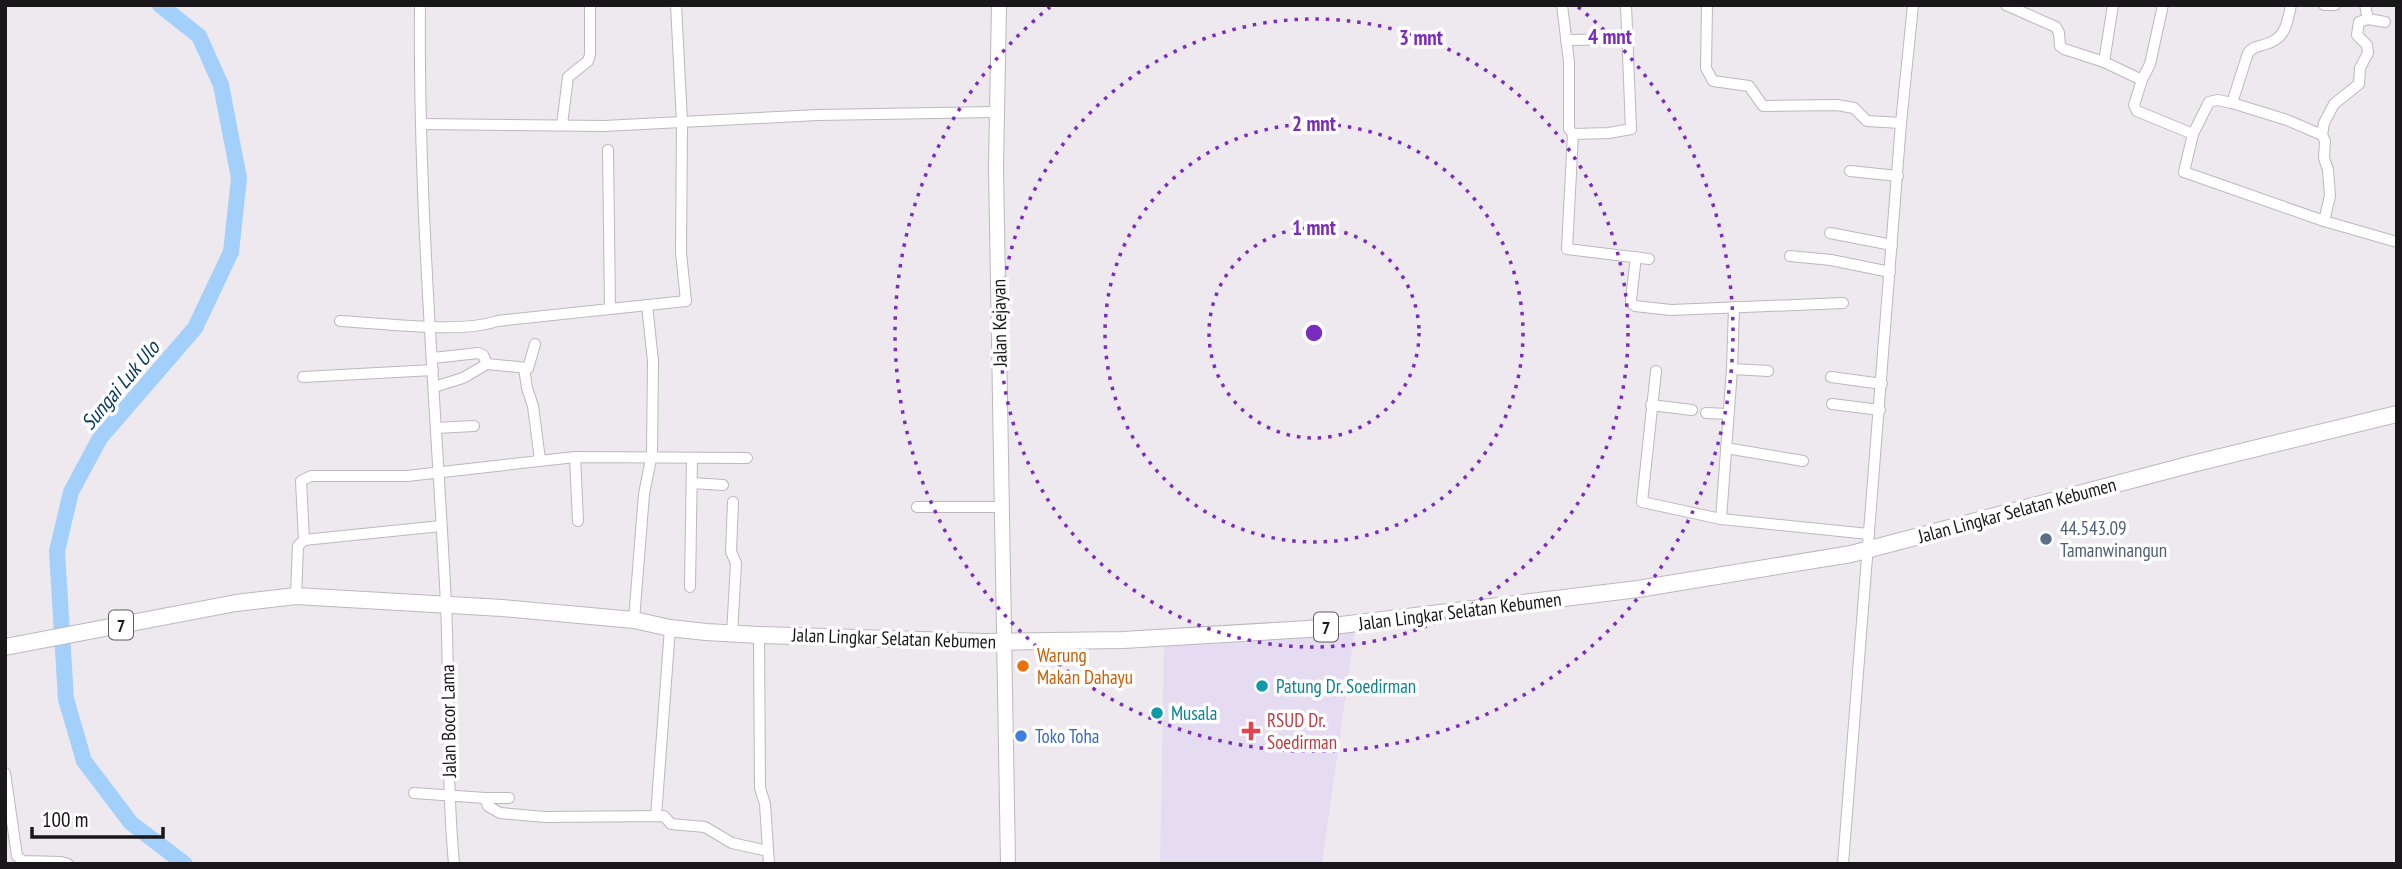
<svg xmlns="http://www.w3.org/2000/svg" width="2402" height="869" font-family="'PT Sans Narrow',sans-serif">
<rect width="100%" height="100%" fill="#ede9ef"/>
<path fill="#e6dcf1" d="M1355 628 1322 864H1160L1164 641Z"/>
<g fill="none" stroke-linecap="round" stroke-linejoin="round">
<path stroke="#a3d0fa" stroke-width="16" d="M160 5 199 36 221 85 239 178 231 252 195 328 100 438 71 492 57 551 66 699 84 761 131 823 185 864"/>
<defs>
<g id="minor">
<path d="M420 5C418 205 436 405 446 604 450 691 446 777 454 864"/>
<path d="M1562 5 1569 62V129L1573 134 1567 249 1649 259"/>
<path d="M1707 5 1706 68 1713 81 1749 86 1763 106 1837 105 1854 108 1867 121 1901 123"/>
<path d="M2006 5 2056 27 2059 33 2060 46 2064 49 2104 62"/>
<path d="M2113 5 2104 62 2142 80 2134 105 2137 111 2193 134 2184 172 2324 221 2397 242"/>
<path d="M2291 5C2287 25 2285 40 2263 45 2256 47 2253 47 2248 53L2232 103 2287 120 2322 135 2325 141 2324 158 2328 170 2330 196 2324 221"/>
<path d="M2324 5H2335"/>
<path d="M2365 5 2368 19"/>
<path d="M1566 40 1628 39"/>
<path d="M2142 80 2150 64 2163 5"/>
<path d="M421 124 604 126 818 115 996 112"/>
<path d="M562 125 568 77 588 61 590 55V5"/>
<path d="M1573 134 1609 133 1631 129 1626 5"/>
<path d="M2193 134 2209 102 2218 100 2232 103"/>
<path d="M2322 135 2324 123 2334 104 2359 84 2360 68 2368 53 2367 45 2357 35 2359 22 2368 19 2385 22"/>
<path d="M608 150 610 309"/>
<path d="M1850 171 1898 176"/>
<path d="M1830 233 1892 245"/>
<path d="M1790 256 1831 260 1890 272"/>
<path d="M1636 257 1631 299V303L1635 306 1671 310 1843 303"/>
<path d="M340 321C380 323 462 334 497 321L686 301 681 253 682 122 676 5"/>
<path d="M433 358 478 353 483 355 487 364"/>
<path d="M524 368 527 388 533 406 540 460"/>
<path d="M1732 369 1768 371"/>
<path d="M1656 371 1642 502 1721 519 1869 534"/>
<path d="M303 377 433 370"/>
<path d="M1831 377 1882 384"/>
<path d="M434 387 463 378 487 364 528 368 535 344"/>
<path d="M1832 404 1880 410"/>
<path d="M1651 405 1692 410"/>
<path d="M1706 413 1728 414"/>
<path d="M436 428 474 426"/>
<path d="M1726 448 1803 461"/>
<path d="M575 457 578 521"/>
<path d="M692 483 723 485"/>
<path d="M917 507H1002"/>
<path d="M1721 519 1732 369 1734 307"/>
<path d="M441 526 304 540 301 481 311 476H407L575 457 747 458"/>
<path d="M690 587 692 458"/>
<path d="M296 596 298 546 304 540"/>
<path d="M634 620 644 494 652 454 653 361 647 305"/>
<path d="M732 634 736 563 731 552 733 502"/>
<path d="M759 635 760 788 765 804 769 864"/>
<path d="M5 773 17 856 23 861 61 862 68 864"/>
<path d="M414 793 485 798H509"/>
<path d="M485 798 488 806 500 813 545 817 664 816 671 824 705 827 732 843 768 851"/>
<path d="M656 816 670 628"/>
<path d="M1843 864 1901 123 1913 5"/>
</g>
<path id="major" d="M999 5 996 167 1008 864"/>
<path id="highway" d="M5 647 236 603 296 596 502 608 634 620 670 628 706 632 759 635 985 642 1123 640 1308 629 1638 589 1851 554 2192 464 2397 414"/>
</defs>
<use href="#minor" stroke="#bcb8be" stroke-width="12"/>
<use href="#major" stroke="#bcb8be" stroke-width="16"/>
<use href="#highway" stroke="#bcb8be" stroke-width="18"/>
<use href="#minor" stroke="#fff" stroke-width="10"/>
<use href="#major" stroke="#fff" stroke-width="14"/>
<use href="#highway" stroke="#fff" stroke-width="16"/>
</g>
<g fill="none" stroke="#7b2cbf" stroke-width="3.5" stroke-dasharray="3.5 7">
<circle cx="1314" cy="333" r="105"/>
<circle cx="1314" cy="333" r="209"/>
<circle cx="1314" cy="333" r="314"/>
<path d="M1578 7A419 419 0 1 1 1050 7"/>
</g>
<circle fill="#5c6f8a" stroke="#fff" stroke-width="2.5" cx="2046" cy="539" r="7"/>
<circle fill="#e8710a" stroke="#fff" stroke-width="2.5" cx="1023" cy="666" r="7"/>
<g fill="#0f9aa8" stroke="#fff" stroke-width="2.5">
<circle cx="1262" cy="686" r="7"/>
<circle cx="1157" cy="713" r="7"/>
</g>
<path fill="#e0444e" stroke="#fff" stroke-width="2.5" d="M1247.5 720.5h7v7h7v7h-7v7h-7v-7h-7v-7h7z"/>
<circle fill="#3f7fe0" stroke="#fff" stroke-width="2.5" cx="1021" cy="736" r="7"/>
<g text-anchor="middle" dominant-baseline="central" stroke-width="7" stroke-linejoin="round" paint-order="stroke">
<g fill="#fff" stroke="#5e5d5e" stroke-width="2">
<rect x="109" y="610.5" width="24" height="29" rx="5"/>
<rect x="1314" y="612.5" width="24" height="29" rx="5"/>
</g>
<g font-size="18" font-weight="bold" fill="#191719">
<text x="121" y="625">7</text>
<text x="1326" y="627">7</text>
</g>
<g font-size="19" fill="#191719" stroke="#fff">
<text transform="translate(999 323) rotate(-91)">Jalan Kejayan</text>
<text transform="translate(2017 510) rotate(-15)">Jalan Lingkar Selatan Kebumen</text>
<text transform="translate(1460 611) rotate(-7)">Jalan Lingkar Selatan Kebumen</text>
<text transform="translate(894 638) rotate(2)">Jalan Lingkar Selatan Kebumen</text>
<text transform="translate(448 721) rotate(-91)">Jalan Bocor Lama</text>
</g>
<g font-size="19" fill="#4e5e75" stroke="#fff" text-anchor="start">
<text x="2060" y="528">44.543.09<tspan x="2060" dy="22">Tamanwinangun</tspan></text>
</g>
<g font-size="19" fill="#c56008" stroke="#fff" text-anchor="start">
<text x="1037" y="655">Warung<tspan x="1037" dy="22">Makan Dahayu</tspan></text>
</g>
<g font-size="19" fill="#0d838f" stroke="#fff" text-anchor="start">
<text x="1276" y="686">Patung Dr. Soedirman</text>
<text x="1171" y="713">Musala</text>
</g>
<g font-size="19" fill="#be3a42" stroke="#fff" text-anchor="start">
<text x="1267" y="720">RSUD Dr.<tspan x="1267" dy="22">Soedirman</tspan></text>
</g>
<g font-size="19" fill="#366cbe" stroke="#fff" text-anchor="start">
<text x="1035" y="736">Toko Toha</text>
</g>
<g font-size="21" font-style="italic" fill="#053960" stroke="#fff">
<text transform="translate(120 385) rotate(-50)">Sungai Luk Ulo</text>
</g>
</g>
<circle cx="1314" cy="333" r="10" fill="#7b2cbf" stroke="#fff" stroke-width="3.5"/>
<g font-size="21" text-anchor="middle" font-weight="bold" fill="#7b2cbf" stroke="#fff" stroke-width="7" stroke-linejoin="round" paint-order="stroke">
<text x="1610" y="44">4 mnt</text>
<text x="1421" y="45">3 mnt</text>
<text x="1314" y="131">2 mnt</text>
<text x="1314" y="235">1 mnt</text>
</g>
<rect width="2402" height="869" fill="none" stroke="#191719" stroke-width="14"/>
<path d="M32 827v10h131v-10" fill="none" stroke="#191719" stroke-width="3.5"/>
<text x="42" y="827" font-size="21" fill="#191719" stroke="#ffffff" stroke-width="5" paint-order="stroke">100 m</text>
</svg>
